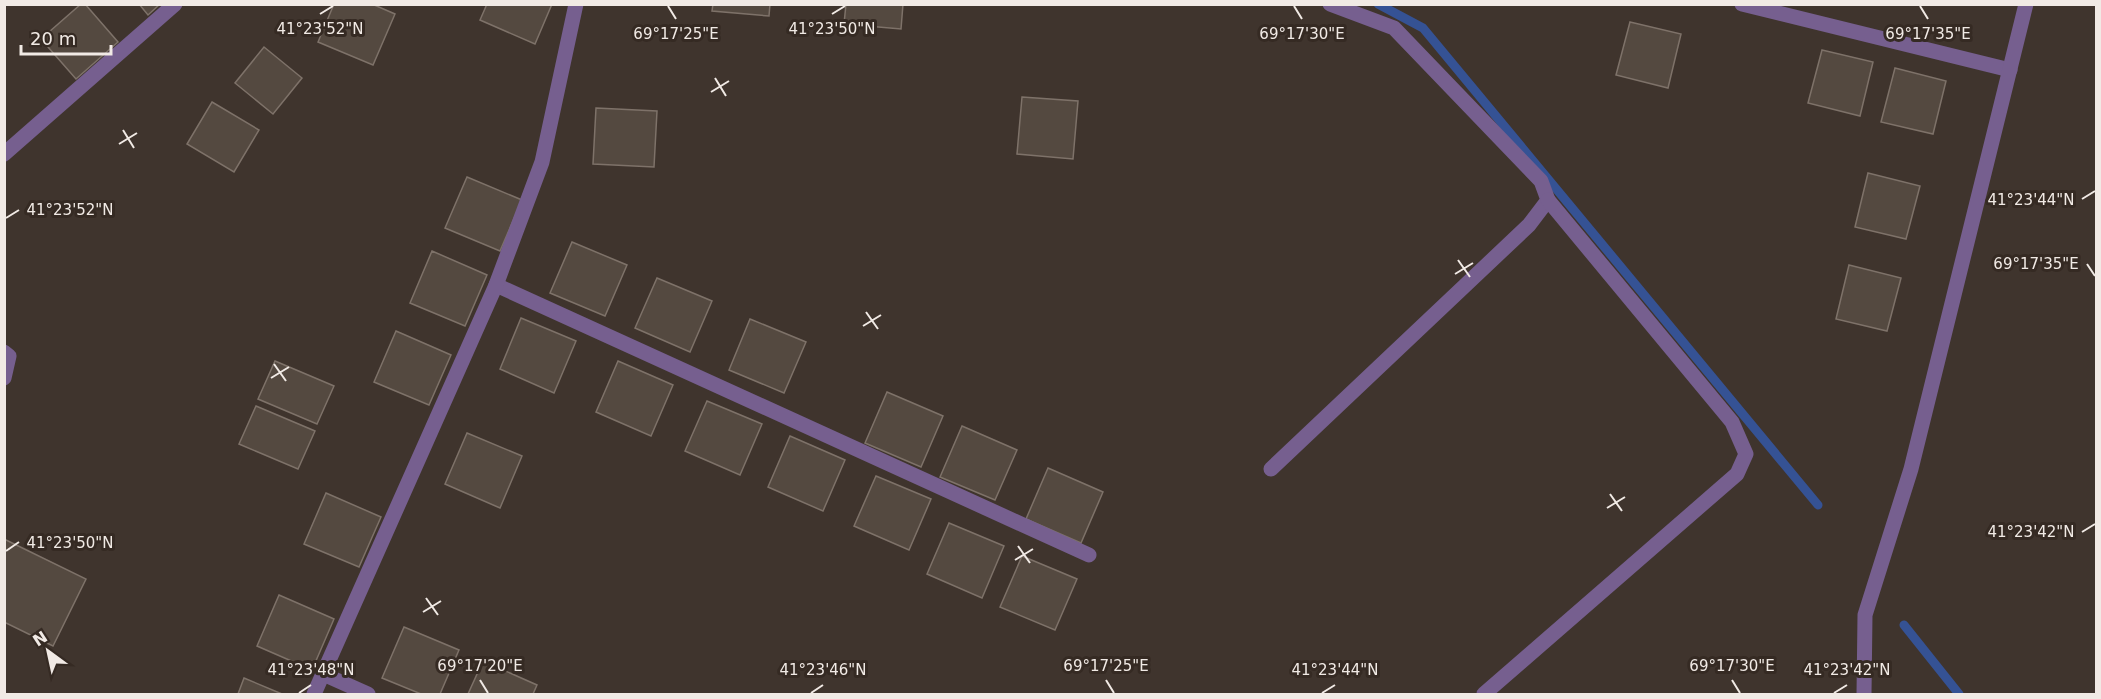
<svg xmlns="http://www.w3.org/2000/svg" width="2101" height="699" font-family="'DejaVu Sans',sans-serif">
<rect width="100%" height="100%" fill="#3f342d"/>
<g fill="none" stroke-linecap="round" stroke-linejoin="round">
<g stroke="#355294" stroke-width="9">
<path d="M1378 4 1423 28 1818 505"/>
<path d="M1904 625 1959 694"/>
</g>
</g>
<g fill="#544940" stroke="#7e7269" stroke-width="1.5">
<path d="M81 4H85L118 42 76 79 41 39Z"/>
<path d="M139 4H160L148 15Z"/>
<path d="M334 4H372L395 14 373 65 318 42Z"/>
<path d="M487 4H552L535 44 480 20Z"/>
<path d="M713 4H770L769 16 712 11Z"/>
<path d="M846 4H903L901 29 844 24Z"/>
<path d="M1630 22 1681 34 1668 88 1616 75Z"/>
<path d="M264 47 302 78 273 114 235 83Z"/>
<path d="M1822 50 1873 62 1860 116 1808 103Z"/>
<path d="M1895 68 1946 81 1933 134 1881 122Z"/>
<path d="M1022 97 1078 101 1073 159 1017 154Z"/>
<path d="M212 102 259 130 234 172 187 144Z"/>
<path d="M596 108 657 111 654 167 593 164Z"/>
<path d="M1868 173 1920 186 1906 239 1855 227Z"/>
<path d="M467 177 522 200 500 251 445 228Z"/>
<path d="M572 242 627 265 605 316 550 293Z"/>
<path d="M432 251 487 275 465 326 410 303Z"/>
<path d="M1849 265 1901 278 1887 331 1836 319Z"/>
<path d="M657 278 712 301 690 352 635 328Z"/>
<path d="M521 318 576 341 554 393 500 369Z"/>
<path d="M750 319 806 342 784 393 729 370Z"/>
<path d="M396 331 451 355 429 405 374 382Z"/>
<path d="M275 361 334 386 317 424 258 399Z"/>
<path d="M618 361 673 385 651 436 596 412Z"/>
<path d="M887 392 943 416 921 467 865 443Z"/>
<path d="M707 401 762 424 740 475 685 451Z"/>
<path d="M256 406 315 431 298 469 239 444Z"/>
<path d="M962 426 1017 450 995 500 940 477Z"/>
<path d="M467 433 522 456 500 508 445 484Z"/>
<path d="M790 436 845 460 823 511 768 487Z"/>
<path d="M1048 468 1103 492 1081 543 1026 519Z"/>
<path d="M876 476 931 499 909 550 854 526Z"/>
<path d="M326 493 381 517 359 567 304 544Z"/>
<path d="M949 523 1004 546 982 598 927 574Z"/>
<path d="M4 539 86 579 53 646 4 622Z"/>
<path d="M1022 556 1077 579 1055 630 1000 607Z"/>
<path d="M279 595 334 619 312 670 257 646Z"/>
<path d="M404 627 459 650 440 694H421L382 678Z"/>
<path d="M483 661 537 685 533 694H468Z"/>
<path d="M244 678 282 694H238Z"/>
</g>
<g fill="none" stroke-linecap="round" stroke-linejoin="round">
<g stroke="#765f8f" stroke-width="15">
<path d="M1742 4 2010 70"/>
<path d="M4 154 175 4"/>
<path d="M496 285 1089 555"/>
<path d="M4 352 9 356 4 378"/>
<path d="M1271 469 1529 225 1548 200 1541 181 1394 28 1330 4"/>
<path d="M323 674 368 694"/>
<path d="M314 694 496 285 542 162 576 4"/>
<path d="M1484 694 1737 474 1746 454 1732 422 1548 200"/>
<path d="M1864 694 1865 615 1911 469 2026 4"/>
</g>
</g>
<path fill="none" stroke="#f1eae5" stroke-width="2" d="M668 6 676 19M1294 6 1302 19M1920 6 1928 19M320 14 333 6M832 14 845 6M715 78 726 96M711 92 729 81M123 130 134 148M119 144 137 133M2082 199 2095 191M6 218 19 210M1458 260 1470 277M2087 264 2095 276M1455 274 1473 263M866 312 878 329M863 326 881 315M274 364 286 381M271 378 289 367M1610 494 1622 511M1607 508 1625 497M2082 532 2095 524M1018 546 1030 563M6 551 19 542M1015 560 1033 549M426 598 438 615M423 612 441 601M480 680 488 693M1106 680 1114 693M1732 680 1740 693M299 693 311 685M811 693 823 685M1322 693 1335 685M1834 693 1847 685"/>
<g font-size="15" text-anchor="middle" fill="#f1eae5" stroke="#352a23" stroke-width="6" stroke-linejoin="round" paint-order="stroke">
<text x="320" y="34">41°23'52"N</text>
<text x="832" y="34">41°23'50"N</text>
<text x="676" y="39">69°17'25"E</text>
<text x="1302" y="39">69°17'30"E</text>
<text x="1928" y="39">69°17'35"E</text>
<text x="2031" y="205">41°23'44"N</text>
<text x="70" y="215">41°23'52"N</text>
<text x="2036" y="269">69°17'35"E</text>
<text x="2031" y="537">41°23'42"N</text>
<text x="70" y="548">41°23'50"N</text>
<text x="480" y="671">69°17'20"E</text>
<text x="1106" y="671">69°17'25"E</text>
<text x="1732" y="671">69°17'30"E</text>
<text x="311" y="675">41°23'48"N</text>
<text x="823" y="675">41°23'46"N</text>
<text x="1335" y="675">41°23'44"N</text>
<text x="1847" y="675">41°23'42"N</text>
</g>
<rect width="2101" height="699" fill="none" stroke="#f1eae5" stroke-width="12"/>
<g transform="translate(48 651) rotate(327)" stroke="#352a23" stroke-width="4.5" paint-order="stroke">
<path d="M0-4.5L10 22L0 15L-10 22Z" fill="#f1eae5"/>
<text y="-9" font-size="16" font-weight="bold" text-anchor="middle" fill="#f1eae5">N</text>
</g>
<path d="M21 45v9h90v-9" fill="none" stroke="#f1eae5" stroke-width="3"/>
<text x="30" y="45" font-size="18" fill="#f1eae5" stroke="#352a23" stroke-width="4.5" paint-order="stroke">20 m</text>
</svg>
